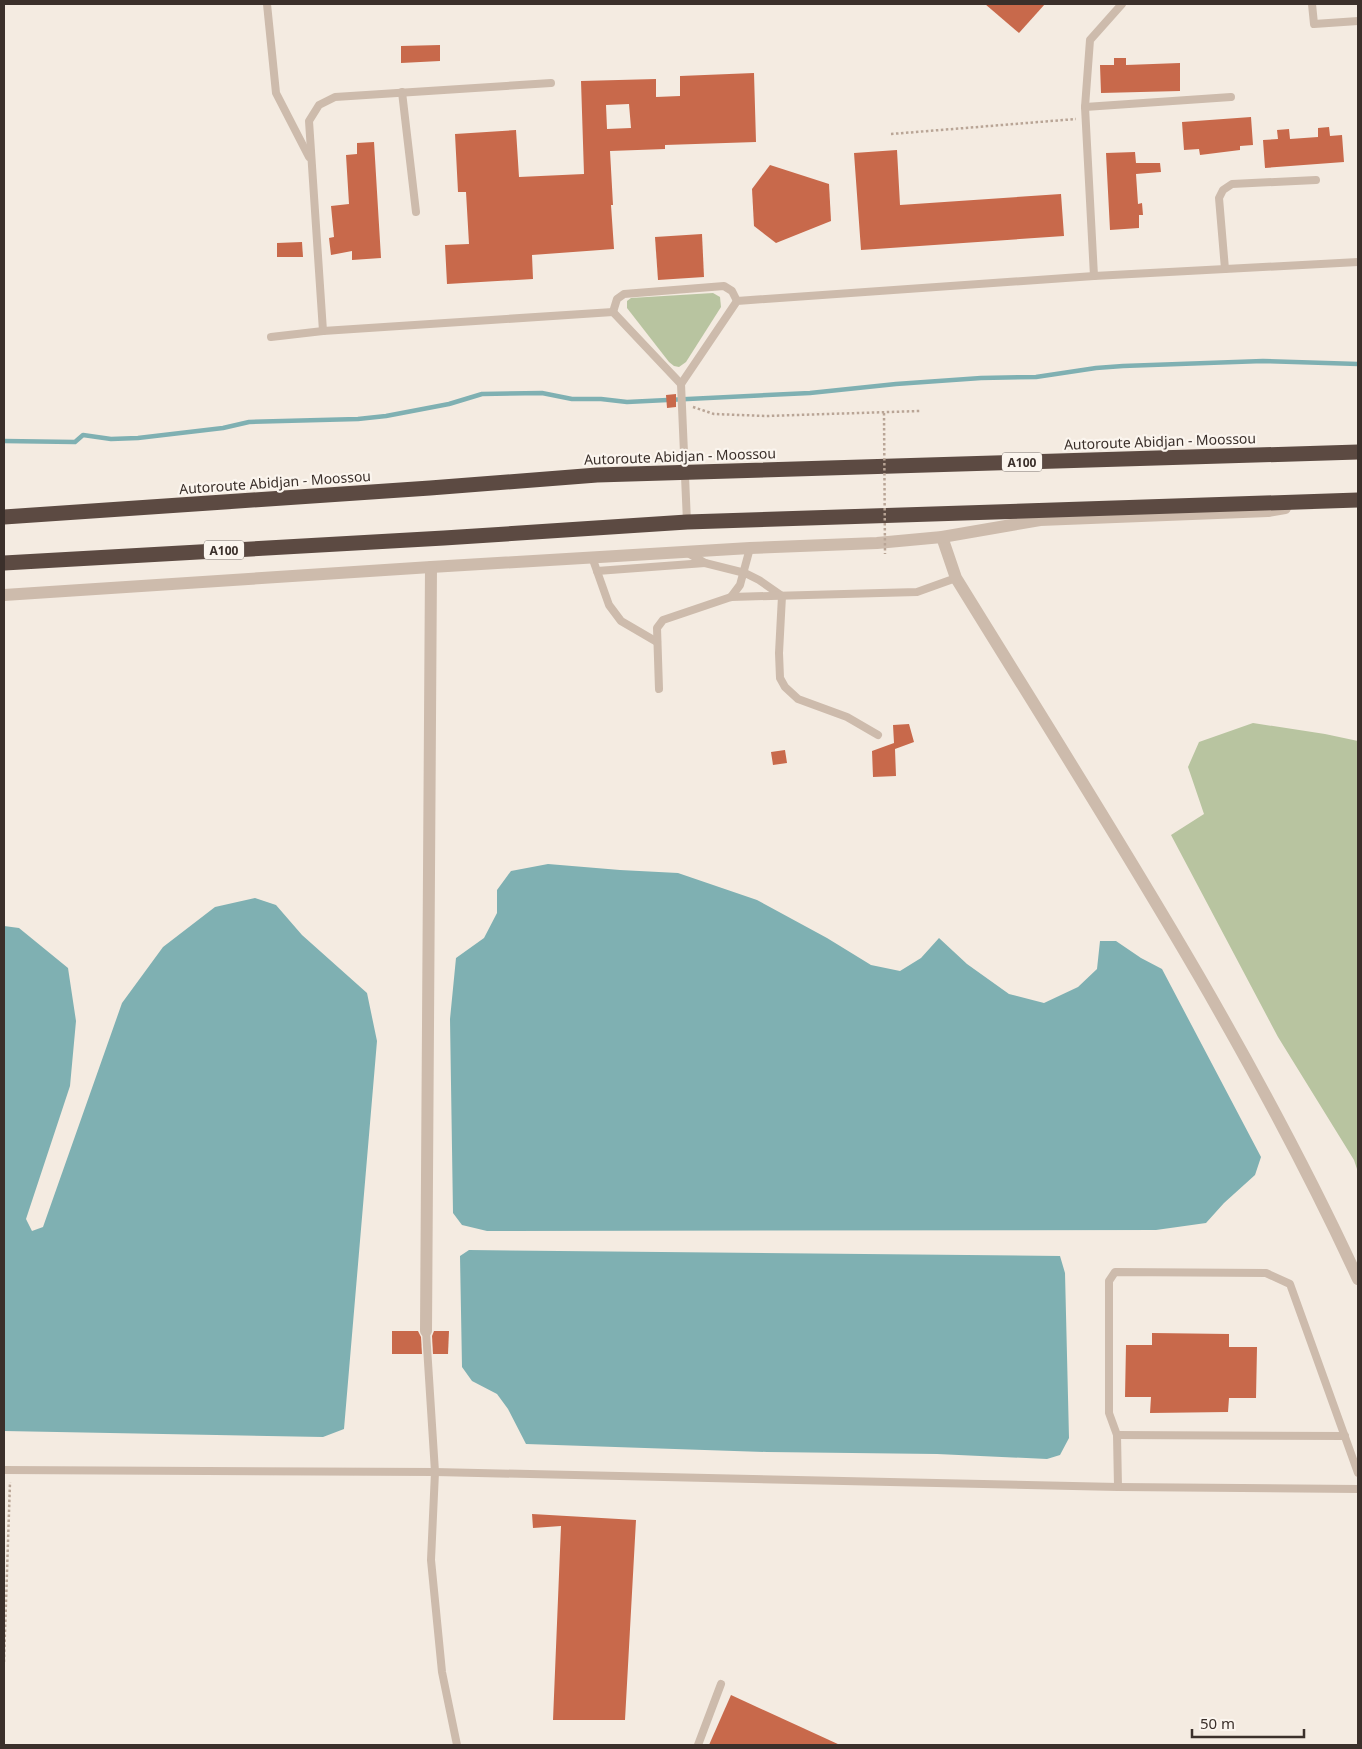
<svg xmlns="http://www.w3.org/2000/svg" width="1362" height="1749" font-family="'Noto Sans',sans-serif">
<rect width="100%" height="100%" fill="#f4ebe1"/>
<g fill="#b8c4a0">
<path d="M713 293 720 297 721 307 686 362 679 367 674 366 669 362 627 308V301L631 298Z"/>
<path d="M1253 723 1325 734 1358 741V1172L1354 1160 1278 1037 1171 835 1204 814 1188 767 1199 742Z"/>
</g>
<g fill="#7fb0b2">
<path d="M548 864 620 870 678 873 757 900 827 938 871 965 900 971 921 958 939 938 967 964 1009 994 1044 1003 1078 987 1097 969 1100 941H1116L1141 958 1162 969 1261 1157 1255 1175 1224 1203 1206 1223 1156 1230 487 1231 462 1225 453 1213 450 1019 456 958 484 938 497 913V890L511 871Z"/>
<path d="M255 898 276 905 302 935 367 993 377 1041 344 1429 323 1437 4 1431V926L19 928 68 968 76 1021 70 1086 26 1219 32 1231 43 1227 122 1003 163 947 215 907Z"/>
<path d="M469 1250 1060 1256 1065 1273 1069 1438 1060 1455 1047 1459 937 1454 767 1452 526 1444 508 1409 497 1394 472 1381 462 1367 460 1256Z"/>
</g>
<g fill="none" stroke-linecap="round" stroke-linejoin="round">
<path stroke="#7fb0b2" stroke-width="4.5" d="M4 441 75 442 83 435 111 439 138 438 223 428 249 422 358 419 386 416 449 404 482 394 542 393 572 399H601L627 402 810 393 896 384 981 378 1036 377 1096 368 1123 366 1263 361 1358 364"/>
</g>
<g fill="#c8694b" fill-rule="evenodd">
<path d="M985 4H1045L1019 33Z"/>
<path d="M440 45V61L401 63V46Z"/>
<path d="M1114 58H1126V65L1180 63V91L1101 93 1100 65H1114Z"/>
<path d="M754 73 756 142 665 145V149L610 151 613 205H611L614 249 532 255 533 279 447 284 445 245 469 244 466 192H458L455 134 516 130 519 177 584 174 581 81 656 79V97L680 96V76ZM629 104 631 128 607 129 606 105Z"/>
<path d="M1251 117 1253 145 1240 146V150L1200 155 1199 149 1184 150 1182 122Z"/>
<path d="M1329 127 1330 136 1342 135 1344 162 1265 168 1263 140 1278 139 1277 130 1289 129 1290 139 1318 137V128Z"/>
<path d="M374 142 381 258 352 260V251L331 255 329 238 334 237 331 206 349 204 346 155 357 154V143Z"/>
<path d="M897 150 900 205 1061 194 1064 236 861 250 854 153Z"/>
<path d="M1135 152 1136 163H1160L1161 172 1136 174 1138 204 1142 203 1143 215H1139V228L1110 230 1106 153Z"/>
<path d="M770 165 829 184 831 221 776 243 754 226 752 189Z"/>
<path d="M702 234 704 277 658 280 655 237Z"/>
<path d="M302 242 303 257H277V243Z"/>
<path d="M676 394V407L667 408 666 395Z"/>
<path d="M909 724 914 742 895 749 896 776 873 777 872 751 894 743 893 725Z"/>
<path d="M785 750 787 763 773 765 771 752Z"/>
<path d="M392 1331H418L421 1337 422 1354H392Z"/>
<path d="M434 1331H449L448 1354H433L432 1336Z"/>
<path d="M1152 1333 1229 1334V1347H1257L1256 1398H1229L1228 1412 1150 1413 1151 1397H1125L1126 1345H1152Z"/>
<path d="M532 1514 636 1520 625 1720H553L561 1526 533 1528Z"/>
<path d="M731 1695 840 1745H709Z"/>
</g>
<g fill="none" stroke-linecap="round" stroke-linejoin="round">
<g stroke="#b9a596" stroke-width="2.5" stroke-dasharray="2.5 2.5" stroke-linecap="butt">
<path d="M891 134 1076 119"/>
<path d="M693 407 714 414 766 416 920 411"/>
<path d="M4 1662 10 1482"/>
</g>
<g stroke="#cdbbac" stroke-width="8">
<path d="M267 4 276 93 309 157"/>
<path d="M1312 4 1314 24 1358 21"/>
<path d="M402 92 416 212"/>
<path d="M1085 107 1231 97"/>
<path d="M1225 269 1219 198 1223 190 1232 184 1316 180"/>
<path d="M1094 276 1085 107 1090 40 1122 4"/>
<path d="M613 312 617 299 624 294 724 286 732 291 737 301"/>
<path d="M613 312 681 384"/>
<path d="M323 331 309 121 319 105 335 97 551 83"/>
<path d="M271 337 323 331 613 312"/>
<path d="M687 522 681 384 737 301 1094 276 1358 262"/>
<path d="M688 553 705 563 745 573 759 580 782 596 779 653 780 678 785 687 798 699 847 717 878 735"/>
<path d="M592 557 609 605 621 621 657 642"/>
<path d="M597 571 705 563"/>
<path d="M731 597 740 585 750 548"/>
<path d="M659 689 657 628 663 620 731 597 917 592 956 578"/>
<path d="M426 1331 435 1472 431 1560 442 1672 457 1745"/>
<path d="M1117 1435 1345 1436"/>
<path d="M4 1470 435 1472 1118 1487 1358 1489"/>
<path d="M1118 1487 1117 1435 1109 1413V1281L1115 1272 1266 1273 1290 1284 1358 1473"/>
<path d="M698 1745 721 1684"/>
</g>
<g stroke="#cdbbac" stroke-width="12">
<path d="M942 537 956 578C1097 807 1245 1034 1358 1279"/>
<path d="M4 595 431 567 750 548 877 543 942 537 1040 520 1268 511 1285 508"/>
<path d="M426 1331 431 567"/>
</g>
<g stroke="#5c4a42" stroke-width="15">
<path d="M4 517 430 488 597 475 1358 452"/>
<path d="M4 563 444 538 687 522 1358 500"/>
</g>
<path stroke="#b9a596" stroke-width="2.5" stroke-dasharray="2.5 2.5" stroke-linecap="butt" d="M884 413 885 554"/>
</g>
<g text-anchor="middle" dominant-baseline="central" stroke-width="4.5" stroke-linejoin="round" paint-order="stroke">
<g fill="#fbf5ee" stroke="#756b66" stroke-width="1">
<rect x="1002" y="452.5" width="40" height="19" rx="4"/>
<rect x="204" y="540.5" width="40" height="19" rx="4"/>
</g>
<g font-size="12" font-weight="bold" fill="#3b302b">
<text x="1022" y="462">A100</text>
<text x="224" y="550">A100</text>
</g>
<g font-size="14" fill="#3b302b" stroke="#fbf5ee">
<text transform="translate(1160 441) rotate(-2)">Autoroute Abidjan - Moossou</text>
<text transform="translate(680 456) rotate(-2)">Autoroute Abidjan - Moossou</text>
<text transform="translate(275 482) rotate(-4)">Autoroute Abidjan - Moossou</text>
</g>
</g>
<rect width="1362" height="1749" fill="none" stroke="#3b302b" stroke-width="10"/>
<path d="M1192 1729v8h112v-8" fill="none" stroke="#3b302b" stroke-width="2.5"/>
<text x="1200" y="1729" font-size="15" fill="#3b302b" stroke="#fbf5ee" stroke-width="4" paint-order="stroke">50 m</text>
</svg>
